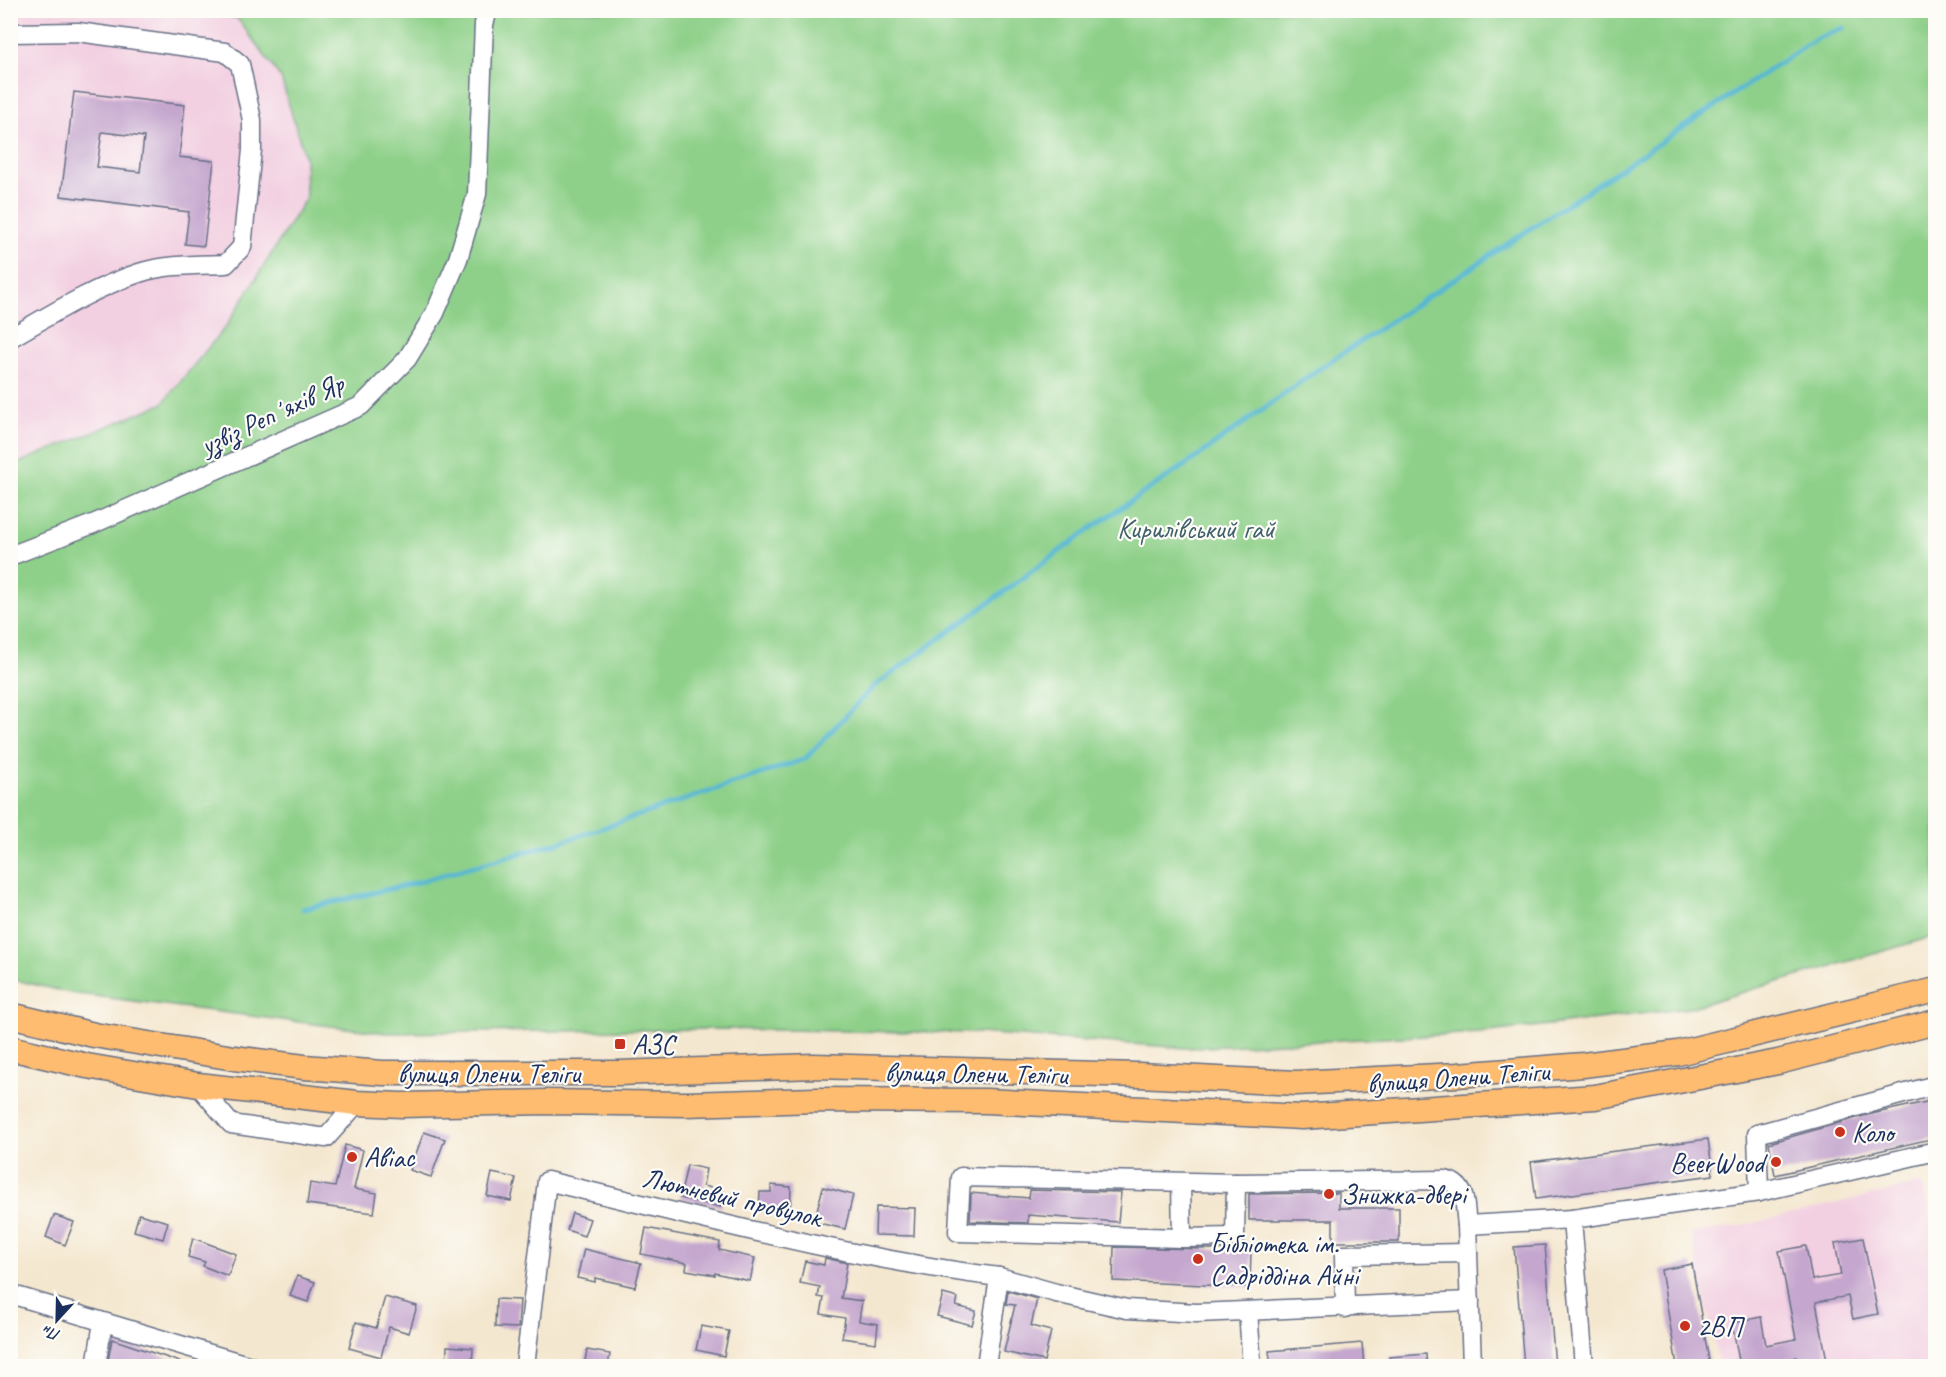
<svg xmlns="http://www.w3.org/2000/svg" width="1946" height="1377" font-family="Caveat,sans-serif">
<rect width="100%" height="100%" fill="#fdfcf7"/>
<filter id="ink" filterUnits="userSpaceOnUse"><feTurbulence type="fractalNoise" baseFrequency=".0167" numOctaves="2"/><feDisplacementMap in="SourceGraphic" scale="12" xChannelSelector="R" yChannelSelector="G"/><feConvolveMatrix kernelMatrix="1 2 1 2 8 2 1 2 1" color-interpolation-filters="sRGB"/></filter>
<filter id="wash" filterUnits="userSpaceOnUse"><feTurbulence type="fractalNoise" baseFrequency=".008" numOctaves="4" result="noise"/><feDisplacementMap in="SourceGraphic" scale="24" xChannelSelector="R" yChannelSelector="G"/><feGaussianBlur stdDeviation="1.35" result="paint"/><feColorMatrix in="noise" values="0 0 0 0 0 0 0 0 0 0 0 0 0 0 0 0 0 1.4 0 .05"/><feComposite in="paint" operator="in"/></filter>
<g filter="url(#wash)">
<rect width="100%" height="100%" fill="#f4e7cf"/>
<g fill="#f2cfe1">
<path d="M194 10 237 18 281 78 305 158 306 198 227 325 162 404 11 466V11Z"/>
<path d="M1922 1183 1935 1231V1366H1719L1691 1233 1741 1226Z"/>
</g>
<path fill="#8ed089" stroke="#548074" stroke-width="1.5" d="M194 11H1935V936L1689 1008 1481 1033 1186 1048 978 1033 717 1029 386 1033 70 993 11 979V466L162 404 227 325 306 198 305 158 281 78 237 18Z"/>
<g fill="none" stroke-linecap="round" stroke-linejoin="round">
<path stroke="#54b7d3" stroke-width="5" d="M303 909 411 884 561 842 805 759 872 688 1097 524 1190 462 1313 373 1816 39 1843 28"/>
</g>
<g id="blocks">
<g fill="#c4a6ce" fill-rule="evenodd">
<path d="M74 92 185 105 179 157 214 161 204 246 185 244 189 212 61 196ZM102 132 144 137 140 172 97 167Z"/>
<path d="M1935 1100V1138L1775 1175 1769 1143 1867 1115Z"/>
<path d="M424 1132 445 1139 431 1177 410 1170Z"/>
<path d="M1708 1139 1713 1175 1536 1199 1531 1162Z"/>
<path d="M345 1145 363 1150 354 1189 377 1193 374 1213 307 1204 310 1183 335 1187Z"/>
<path d="M687 1165 706 1169 703 1186 724 1191 721 1207 680 1198Z"/>
<path d="M492 1173 516 1178 511 1201 487 1196Z"/>
<path d="M771 1185 791 1187 790 1213 759 1211 760 1192H771Z"/>
<path d="M823 1187 853 1195 845 1229 814 1222Z"/>
<path d="M1030 1190 1121 1192 1118 1222 1028 1215V1223L970 1221 971 1193 1029 1198Z"/>
<path d="M1339 1193V1208H1399V1242H1333V1220H1249V1194Z"/>
<path d="M876 1207 915 1208 914 1236 875 1235Z"/>
<path d="M572 1213 590 1219 584 1236 567 1230Z"/>
<path d="M139 1214 168 1222 163 1239 134 1231Z"/>
<path d="M54 1215 74 1222 65 1245 46 1237Z"/>
<path d="M646 1228 720 1242 719 1250 755 1258 750 1281 715 1273V1275L686 1270 687 1263 641 1254Z"/>
<path d="M193 1238 236 1254 228 1276 203 1266 205 1262 188 1257Z"/>
<path d="M1863 1238 1878 1314 1853 1319 1848 1296 1816 1302 1828 1366H1799L1797 1357 1768 1362 1769 1366H1740L1732 1323 1761 1317 1766 1345 1796 1339 1779 1251 1806 1246 1812 1280 1841 1275 1835 1243Z"/>
<path d="M1545 1245 1555 1366H1524L1514 1247Z"/>
<path d="M1114 1247 1251 1250 1250 1287 1113 1281Z"/>
<path d="M584 1249 641 1263 635 1287 595 1278V1282L577 1278Z"/>
<path d="M825 1258 847 1263 841 1298 862 1301 859 1321 878 1324 876 1343 842 1338 845 1318 821 1314 824 1298 818 1297 820 1287 800 1283 805 1261 824 1265Z"/>
<path d="M1692 1264 1710 1366H1677L1661 1270Z"/>
<path d="M297 1276 315 1282 308 1302 290 1296Z"/>
<path d="M1008 1291 1037 1299 1031 1326 1051 1331 1044 1361 1004 1352 1015 1305 1006 1304Z"/>
<path d="M943 1294 958 1298 956 1306 976 1311 972 1325 937 1316Z"/>
<path d="M385 1297 417 1306 409 1333 389 1327 381 1357 349 1348 356 1322 376 1328Z"/>
<path d="M496 1299 520 1300 518 1328 495 1327Z"/>
<path d="M701 1326 729 1331 724 1356 696 1350Z"/>
<path d="M112 1339 186 1364 185 1366H107Z"/>
<path d="M1362 1343 1364 1366H1271L1269 1351Z"/>
<path d="M447 1346 473 1348 472 1366H446Z"/>
<path d="M587 1350 610 1354 608 1366H584Z"/>
<path d="M1426 1354 1427 1366H1389V1357Z"/>
</g>
</g>
</g>
<g filter="url(#ink)">
<use href="#blocks" fill-opacity="0" stroke="#676f86" stroke-width="1.5"/>
<g fill="none" stroke-linecap="round" stroke-linejoin="round">
<defs>
<g id="minor">
<path d="M10 33 78 32 225 52 240 64 252 120V150L242 247 226 264C198 265 166 264 139 273 93 288 52 314 10 338"/>
<path d="M10 556 93 524 361 406 407 359 435 313 458 259 477 194 484 24 488 10"/>
<path d="M198 1085 231 1124 326 1138 357 1103"/>
<path d="M1181 1182 1182 1238 958 1232 961 1177 1236 1183 1445 1180C1468 1185 1464 1205 1467 1225"/>
<path d="M1759 1192 1757 1134 1936 1085"/>
<path d="M1572 1219 1584 1366"/>
<path d="M1182 1238 1235 1237 1236 1183"/>
<path d="M999 1277 1056 1293 1127 1309 1197 1313 1470 1301"/>
<path d="M10 1294 251 1366"/>
<path d="M1345 1308 1344 1255 1468 1253"/>
<path d="M1248 1311 1252 1366"/>
<path d="M96 1366 103 1322"/>
<path d="M525 1366 547 1181C697 1217 847 1258 999 1277L986 1366"/>
<path d="M1472 1366 1467 1225 1572 1219 1759 1192 1936 1151"/>
</g>
<g id="major">
<path d="M10 1015 94 1035 234 1058 304 1067 383 1073H619L814 1066 1139 1075 1296 1083 1458 1075 1583 1065 1678 1053 1936 990"/>
<path d="M10 1048 87 1066 198 1085 357 1103 401 1105 546 1102 686 1104 816 1100 986 1101 1302 1117 1595 1097 1778 1062 1936 1022"/>
</g>
</defs>
<use href="#minor" stroke="#676f86" stroke-width="21"/>
<use href="#major" stroke="#676f86" stroke-width="27"/>
<use href="#minor" stroke="#fff" stroke-width="18"/>
<use href="#major" stroke="#febc70" stroke-width="24"/>
</g>
</g>
<g fill="#c8321e" stroke="#fdfcf7" stroke-width="2">
<rect x="614" y="1038" width="12" height="12" rx="3"/>
<circle cx="1840" cy="1132" r="6"/>
<circle cx="352" cy="1157" r="6"/>
<circle cx="1776" cy="1162" r="6"/>
<circle cx="1329" cy="1194" r="6"/>
<circle cx="1198" cy="1259" r="6"/>
<circle cx="1685" cy="1326" r="6"/>
</g>
<g text-anchor="middle" dominant-baseline="central" stroke-width="4.5" stroke-linejoin="round" paint-order="stroke">
<g font-size="28" fill="#1b2f5e" stroke="#fdfcf7">
<text transform="translate(272 414) rotate(-25)">узвіз Репʼяхів Яр</text>
<text x="489" y="1073">вулиця Олени Теліги</text>
<text transform="translate(976 1073) rotate(1)">вулиця Олени Теліги</text>
<text transform="translate(1458 1077) rotate(-4)">вулиця Олени Теліги</text>
<text transform="translate(732 1197) rotate(13)">Лютневий провулок</text>
</g>
<g font-size="28" fill="#3e5f6b" stroke="#fdfcf7">
<text x="1196" y="528">Кирилівський гай</text>
</g>
<g font-size="28" fill="#1b2f5e" stroke="#fdfcf7" text-anchor="start">
<text x="632" y="1044">АЗС</text>
<text x="1852" y="1132">Коло</text>
<text x="364" y="1157">Авіас</text>
<text x="1764" y="1162" text-anchor="end">BeerWood</text>
<text x="1341" y="1194">Знижка-двері</text>
<text x="1210" y="1243">Бібліотека ім.<tspan x="1210" dy="32">Садріддіна Айні</tspan></text>
<text x="1697" y="1326">2ВП</text>
</g>
</g>
<rect width="1946" height="1377" fill="none" stroke="#fdfcf7" stroke-width="36"/>
<g transform="translate(57 1320) rotate(202)" stroke="#fdfcf7" stroke-width="4.5" paint-order="stroke">
<path d="M0-4.5L10 22L0 15L-10 22Z" fill="#1b2f5e"/>
<text y="-9" font-size="16" font-weight="bold" text-anchor="middle" fill="#1b2f5e">Пн</text>
</g>
</svg>
